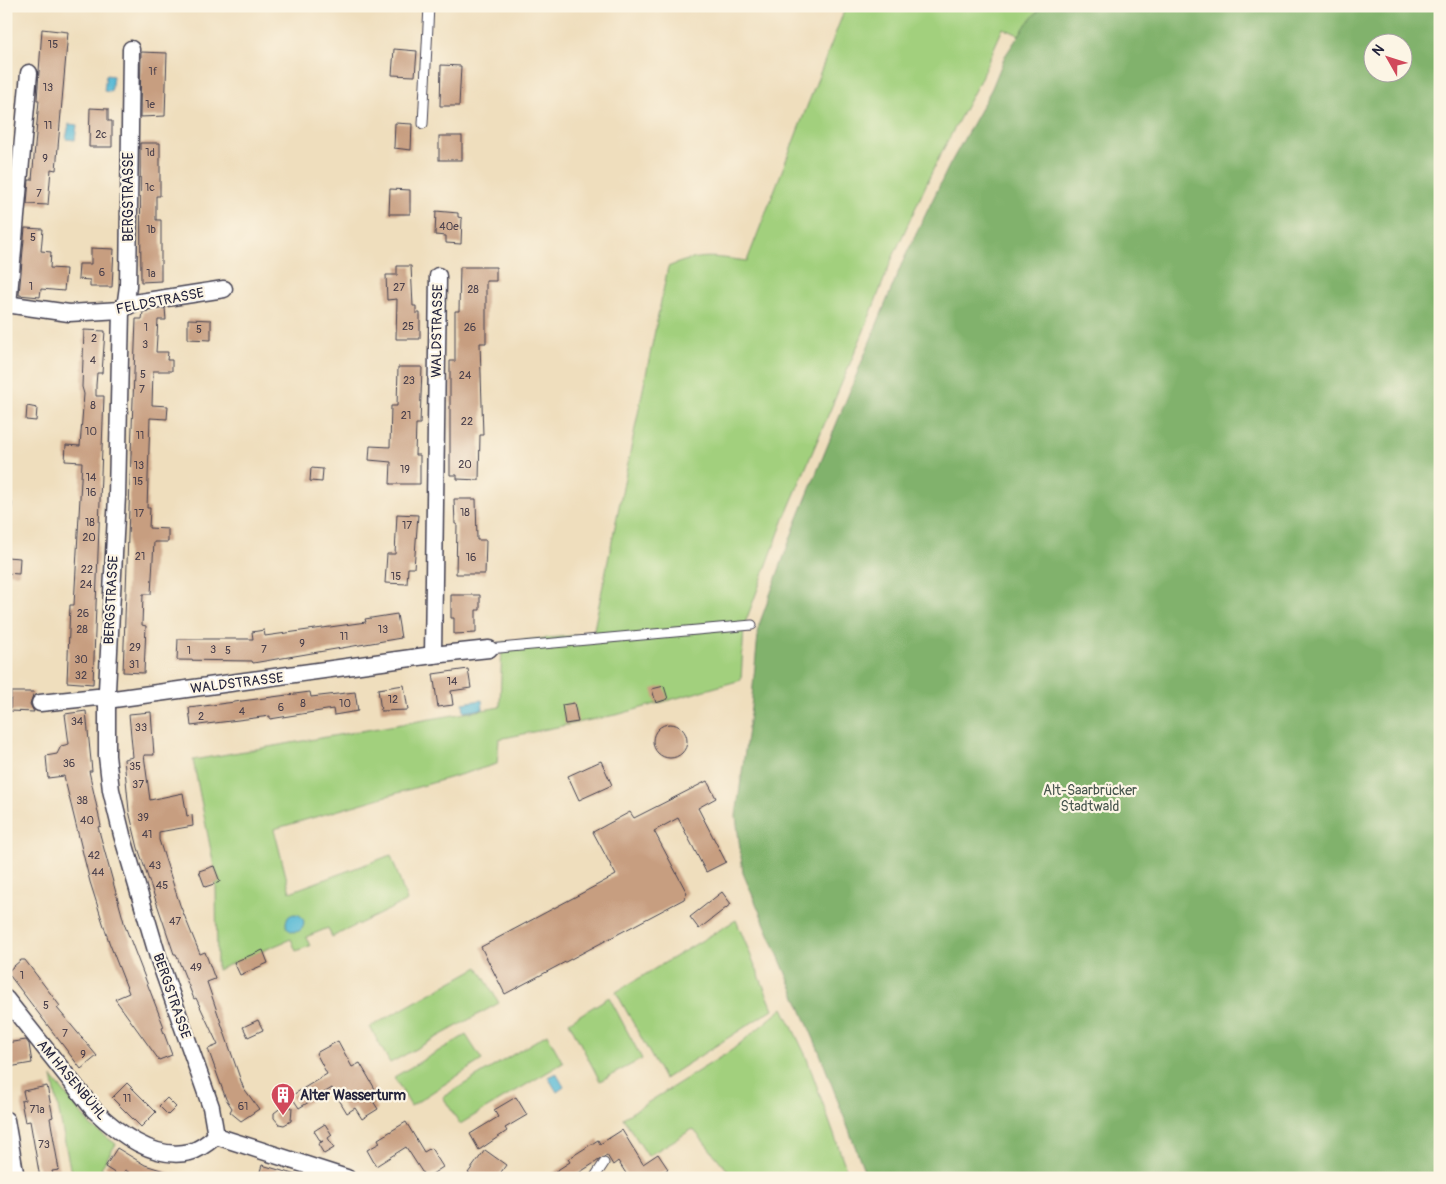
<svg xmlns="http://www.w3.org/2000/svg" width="1446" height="1184" font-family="Pangolin,sans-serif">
<rect width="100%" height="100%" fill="#fcf5e5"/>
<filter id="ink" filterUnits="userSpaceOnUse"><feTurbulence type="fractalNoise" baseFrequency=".02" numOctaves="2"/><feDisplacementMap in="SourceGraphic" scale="10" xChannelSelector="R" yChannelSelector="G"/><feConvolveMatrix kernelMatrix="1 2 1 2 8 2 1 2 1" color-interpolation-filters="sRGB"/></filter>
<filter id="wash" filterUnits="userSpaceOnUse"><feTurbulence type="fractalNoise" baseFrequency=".0096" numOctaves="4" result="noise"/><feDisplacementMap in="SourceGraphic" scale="20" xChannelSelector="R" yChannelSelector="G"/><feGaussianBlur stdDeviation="1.12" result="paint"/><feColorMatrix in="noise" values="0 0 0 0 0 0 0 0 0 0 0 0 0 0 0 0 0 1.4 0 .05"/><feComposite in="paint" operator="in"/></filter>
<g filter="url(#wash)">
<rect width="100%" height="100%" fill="#efdebd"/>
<g fill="#a2d07d" stroke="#62795c">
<path d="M846 6H1043L1019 35 1003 28 979 82 937 161 892 259 863 333 784 519 744 626 741 680 620 714 499 739 497 764 274 829 290 892 391 855 407 901 332 937 328 928 306 937 310 946 296 951 291 939 217 970 216 883 220 882 214 866 193 760 500 707 502 642 593 634 668 267C700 253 714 257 747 261Z"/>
<path d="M736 920 773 1009 664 1079 616 992Z"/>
<path d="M478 967 499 1003 390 1063 370 1027Z"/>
<path d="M609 997 642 1059 600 1081 569 1022Z"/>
<path d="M783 1008 806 1056 847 1171 835 1178H734L693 1129 648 1156 623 1118 732 1050Z"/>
<path d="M547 1034 563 1063 460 1124 443 1097Z"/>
<path d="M466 1035 482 1060 411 1106 394 1077Z"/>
<path d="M52 1077 91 1126 116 1144 101 1168 118 1178H72Z"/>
</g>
<path fill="#81b26c" stroke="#526a54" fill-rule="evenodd" d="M1043 6H1440V1178H867L819 1051 743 873 736 816 751 707 759 625 796 523 902 263 949 166 992 88 1005 56 1027 23ZM1374 42H1404V72H1374Z"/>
<g fill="#57b9d5" stroke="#3c6e88">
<path d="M106 75 113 76 111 92 104 91Z"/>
<path d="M69 124 77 125 75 140 66 139Z"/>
<path d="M482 700 483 709 464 712 463 703Z"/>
<circle cx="295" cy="923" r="9"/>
<path d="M556 1073 564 1087 557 1092 548 1077Z"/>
</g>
<g id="blocks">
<g fill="#c79e80">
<path d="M42 29 68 32 56 170 51 169 48 205 27 204 29 180H32L39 100H37Z"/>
<path d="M394 49 417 51 415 76 392 75Z"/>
<path d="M141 52 167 53 165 116 140 117Z"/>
<path d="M441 65 461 66 459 106H440Z"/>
<path d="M90 108 108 109V121H112V147H89Z"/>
<path d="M395 123 412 124 411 150 394 148Z"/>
<rect x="439" y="136" width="23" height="24"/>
<path d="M140 143H160V196H156V220H161V281L141 282Z"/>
<path d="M6 178 9 179 7 202H6Z"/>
<path d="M390 189 410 190V214H389Z"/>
<path d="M436 211 458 213V217L462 218 461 244 446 243V236L435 235Z"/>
<path d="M25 228 43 229 41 251 51 252 50 268 66 269 64 291 41 289 40 297 19 295Z"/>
<path d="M91 248 114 249 112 287H90V280L78 279 79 264H91Z"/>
<path d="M397 266H411L413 306H416V313H420V339H396L397 299 387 300 386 275H397Z"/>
<path d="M460 267H496V281H486V343H480L483 435H480L479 480 457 479V475H450V361H455V311H459Z"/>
<path d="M165 308 166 320H158L156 352H168L167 360H172V371H153L152 405 168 406 167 419 150 418 147 508H150L149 528 168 529V542H154L151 594H143L142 625 146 626 144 673 123 672 136 319H142L143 312Z"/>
<path d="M188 319 211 320V340L188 339Z"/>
<path d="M84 330 105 331 102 373H97L96 385V396H104L93 684 67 682 70 605H74L82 462 65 461 66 445 80 446 84 394 82 387Z"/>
<path d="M398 367H422L420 424H416L415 455H420V484H390L391 462 369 460 370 446 390 447 391 406H397Z"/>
<path d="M27 406 37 408 36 421 26 420Z"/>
<path d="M311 468 323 469 322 482 310 481Z"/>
<path d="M454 499H476L477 540H486L485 574H456L457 524H455Z"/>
<path d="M397 514 418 515 414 568H408L407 584 385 583 387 554H395Z"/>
<path d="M6 557 20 558 19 574 6 573Z"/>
<path d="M451 595H480V610H476V633L454 634V618H451Z"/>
<path d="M397 614 401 638 253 663 252 661 177 660 178 639H253L252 632 264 630 265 636 366 622 365 619Z"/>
<path d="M468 669 471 688 451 691 453 705 438 707 433 674Z"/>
<path d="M404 685 408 710 381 711 378 689Z"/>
<path d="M664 686 668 699 656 703 652 689Z"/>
<path d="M11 692H34L30 704 34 712 10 711Z"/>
<path d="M310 692 311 697 355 692 358 711 334 715 333 709 270 719V716L191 726 189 708Z"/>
<path d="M574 703 578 722 565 724 562 705Z"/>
<path d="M86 711 92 771H89L101 826 98 827 125 926 164 1027 162 1028 172 1055 159 1060 115 999 129 993 109 942 90 882 64 776 48 778 46 756 57 754 61 746 69 744 65 714Z"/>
<path d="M151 712 154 755H144L150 800 183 793 187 816 192 815 193 826 159 832V840L180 905 200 954 205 952 215 979 207 982 243 1087 259 1109 241 1121 230 1112 232 1108 226 1099 208 1049 218 1045 196 998 194 999 176 954H174L138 848 129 811 124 759 133 757 129 714Z"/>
<circle cx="670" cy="741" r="17"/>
<path d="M601 761 612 785 579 800 568 776Z"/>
<path d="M707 781 716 798 698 808 726 862 706 872 678 818 654 831 687 893 684 899 505 994 481 947 616 875 593 832 630 812 634 818Z"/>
<path d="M214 866 220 882 205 887 199 871Z"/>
<path d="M722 892 731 904 699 929 690 917Z"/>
<path d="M263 950 268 963 240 975 234 962Z"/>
<path d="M21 960H25L60 1006 57 1008 97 1056 81 1069 7 972Z"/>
<path d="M258 1020 263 1030 248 1037 243 1027Z"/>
<path d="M26 1040 29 1044 32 1063 9 1067 6 1043Z"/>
<path d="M338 1041 352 1067 360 1063 378 1094 371 1098 378 1109 362 1119 355 1108 347 1113 332 1088 299 1108 291 1096 327 1074 316 1053Z"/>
<path d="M127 1083 156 1112 141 1127 112 1098Z"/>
<path d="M47 1086 53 1117 50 1118 59 1170 52 1171 54 1178H40L30 1121 25 1122 21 1101 25 1100 23 1091Z"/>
<path d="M516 1097 527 1115 505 1128 507 1131 479 1150 470 1134 498 1117 494 1110Z"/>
<path d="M167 1098 176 1107 168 1115 159 1106Z"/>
<path d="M282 1107H292L291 1121 284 1125 279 1124 274 1118V1113Z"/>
<path d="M406 1122 424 1152 431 1148 443 1167 426 1178 406 1147 376 1166 367 1150 380 1143 378 1139Z"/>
<path d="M325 1124 332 1135 328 1138 334 1148 324 1154 318 1144 323 1141 321 1142 314 1131Z"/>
<path d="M622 1130 643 1164 658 1154 668 1169 654 1178H629L618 1161 613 1165 607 1155 577 1174 580 1178H545L570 1162 568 1159 598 1140 600 1144Z"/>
<path d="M117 1148 145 1165 177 1175V1178H139L125 1170 121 1177 105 1167Z"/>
<path d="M485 1150 506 1165 497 1178H475L468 1173Z"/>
<path d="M262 1165 296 1175V1178H258Z"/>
</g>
</g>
</g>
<g filter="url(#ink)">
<use href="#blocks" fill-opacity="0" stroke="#413e4e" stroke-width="1"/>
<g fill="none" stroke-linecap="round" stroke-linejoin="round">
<defs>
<g id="lane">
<path d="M423 124 429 6"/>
<path d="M6 514 7 504"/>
<path d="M489 649 752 625"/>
<path d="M594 1178 604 1163"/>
</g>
<g id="street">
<path d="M131 49 128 286 126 301 121 310 117 496 107 690V756L111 790 122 835 158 957 211 1107 216 1136"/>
<path d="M6 304 69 313 121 310 134 303 224 289"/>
<path d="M8 305 29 73"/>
<path d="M433 655 438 276"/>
<path d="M40 703 97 697 114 699 433 655 489 649"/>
<path d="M6 999 94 1110C117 1132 154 1161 190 1152 199 1150 209 1142 216 1136L347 1178"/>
<path d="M6 1120 16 1178"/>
</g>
</defs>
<use href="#lane" stroke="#413e4e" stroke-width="11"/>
<use href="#street" stroke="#413e4e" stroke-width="19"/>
<use href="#lane" stroke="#fff" stroke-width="9"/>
<use href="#street" stroke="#fff" stroke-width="16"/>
</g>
</g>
<defs>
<symbol id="building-pin" viewBox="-11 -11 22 30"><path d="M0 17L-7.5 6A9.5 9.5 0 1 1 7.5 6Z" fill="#d1495b" stroke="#fcf5e5"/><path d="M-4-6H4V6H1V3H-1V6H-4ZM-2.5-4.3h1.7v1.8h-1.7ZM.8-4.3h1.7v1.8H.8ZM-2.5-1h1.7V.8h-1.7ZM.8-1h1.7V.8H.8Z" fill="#fff"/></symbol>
</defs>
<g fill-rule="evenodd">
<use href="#building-pin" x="269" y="1081" width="28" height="38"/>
</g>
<g text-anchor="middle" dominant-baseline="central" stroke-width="4.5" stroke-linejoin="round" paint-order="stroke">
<g font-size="11" fill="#4b414c">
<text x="53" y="44">15</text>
<text x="153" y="71">1f</text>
<text x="48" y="87">13</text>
<text x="150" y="104">1e</text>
<text x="48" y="125">11</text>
<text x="101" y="134">2c</text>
<text x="150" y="152">1d</text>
<text x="45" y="158">9</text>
<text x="150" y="187">1c</text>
<text x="39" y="193">7</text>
<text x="449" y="226">40e</text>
<text x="151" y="229">1b</text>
<text x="33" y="237">5</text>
<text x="102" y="272">6</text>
<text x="151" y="273">1a</text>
<text x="31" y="286">1</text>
<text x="399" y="287">27</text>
<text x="473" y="289">28</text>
<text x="408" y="326">25</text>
<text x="146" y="327">1</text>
<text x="470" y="327">26</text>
<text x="199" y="329">5</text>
<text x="94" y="338">2</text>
<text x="145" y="344">3</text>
<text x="93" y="360">4</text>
<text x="143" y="374">5</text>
<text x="465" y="375">24</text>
<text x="409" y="380">23</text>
<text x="142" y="389">7</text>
<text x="93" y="405">8</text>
<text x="406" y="415">21</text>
<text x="467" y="421">22</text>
<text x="91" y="431">10</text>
<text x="140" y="435">11</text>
<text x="465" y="464">20</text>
<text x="139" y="465">13</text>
<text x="405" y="469">19</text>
<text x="91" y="477">14</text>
<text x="138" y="481">15</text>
<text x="91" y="492">16</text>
<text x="465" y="512">18</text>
<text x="139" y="513">17</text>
<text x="90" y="522">18</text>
<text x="407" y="525">17</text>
<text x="89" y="537">20</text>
<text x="140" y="556">21</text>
<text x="471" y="557">16</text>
<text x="87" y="569">22</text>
<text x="396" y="576">15</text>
<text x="86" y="584">24</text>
<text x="83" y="613">26</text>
<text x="82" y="629">28</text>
<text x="383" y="629">13</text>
<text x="344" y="636">11</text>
<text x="302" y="643">9</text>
<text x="135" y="647">29</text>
<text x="213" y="649">3</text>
<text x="264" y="649">7</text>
<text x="189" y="650">1</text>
<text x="228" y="650">5</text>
<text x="81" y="659">30</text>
<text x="134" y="664">31</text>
<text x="81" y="675">32</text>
<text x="452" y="681">14</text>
<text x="393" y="699">12</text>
<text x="303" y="703">8</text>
<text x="345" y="703">10</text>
<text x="281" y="707">6</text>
<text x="242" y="711">4</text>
<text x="201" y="716">2</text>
<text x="77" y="721">34</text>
<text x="141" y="727">33</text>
<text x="69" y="763">36</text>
<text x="135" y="766">35</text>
<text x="138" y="784">37</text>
<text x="82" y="800">38</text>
<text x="143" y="817">39</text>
<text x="87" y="820">40</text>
<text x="147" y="834">41</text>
<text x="94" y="855">42</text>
<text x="155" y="865">43</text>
<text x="98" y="872">44</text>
<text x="162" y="885">45</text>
<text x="175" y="921">47</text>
<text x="196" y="967">49</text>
<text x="22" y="975">1</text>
<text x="46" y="1005">5</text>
<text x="65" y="1033">7</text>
<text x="83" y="1054">9</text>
<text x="127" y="1098">11</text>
<text x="243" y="1106">61</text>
<text x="37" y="1109">71a</text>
<text x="44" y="1144">73</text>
</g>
<g font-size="14" fill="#22223b" stroke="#fcf5e5">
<text transform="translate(128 197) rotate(-90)">BERGSTRASSE</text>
<text transform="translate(160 301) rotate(-11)">FELDSTRASSE</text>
<text transform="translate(437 331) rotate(-89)">WALDSTRASSE</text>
<text transform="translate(111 600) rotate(-87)">BERGSTRASSE</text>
<text transform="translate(237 683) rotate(-7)">WALDSTRASSE</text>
<text transform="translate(172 996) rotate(71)">BERGSTRASSE</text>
<text transform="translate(72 1080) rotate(50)">AM HASENBÜHL</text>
</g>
<g font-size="14" fill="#48564f" stroke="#fcf5e5">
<text x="1090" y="790">Alt-Saarbrücker<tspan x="1090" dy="16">Stadtwald</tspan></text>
</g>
<g font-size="14" font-weight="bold" fill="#22223b" stroke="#fcf5e5" text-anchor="start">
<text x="300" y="1095">Alter Wasserturm</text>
</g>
</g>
<rect width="1446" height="1184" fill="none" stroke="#fcf5e5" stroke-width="25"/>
<g transform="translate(1388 58) rotate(309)"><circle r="24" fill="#fcf5e5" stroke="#a5a1a1"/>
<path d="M0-4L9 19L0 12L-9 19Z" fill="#d1495b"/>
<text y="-8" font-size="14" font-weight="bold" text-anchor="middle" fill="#22223b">N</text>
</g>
</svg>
